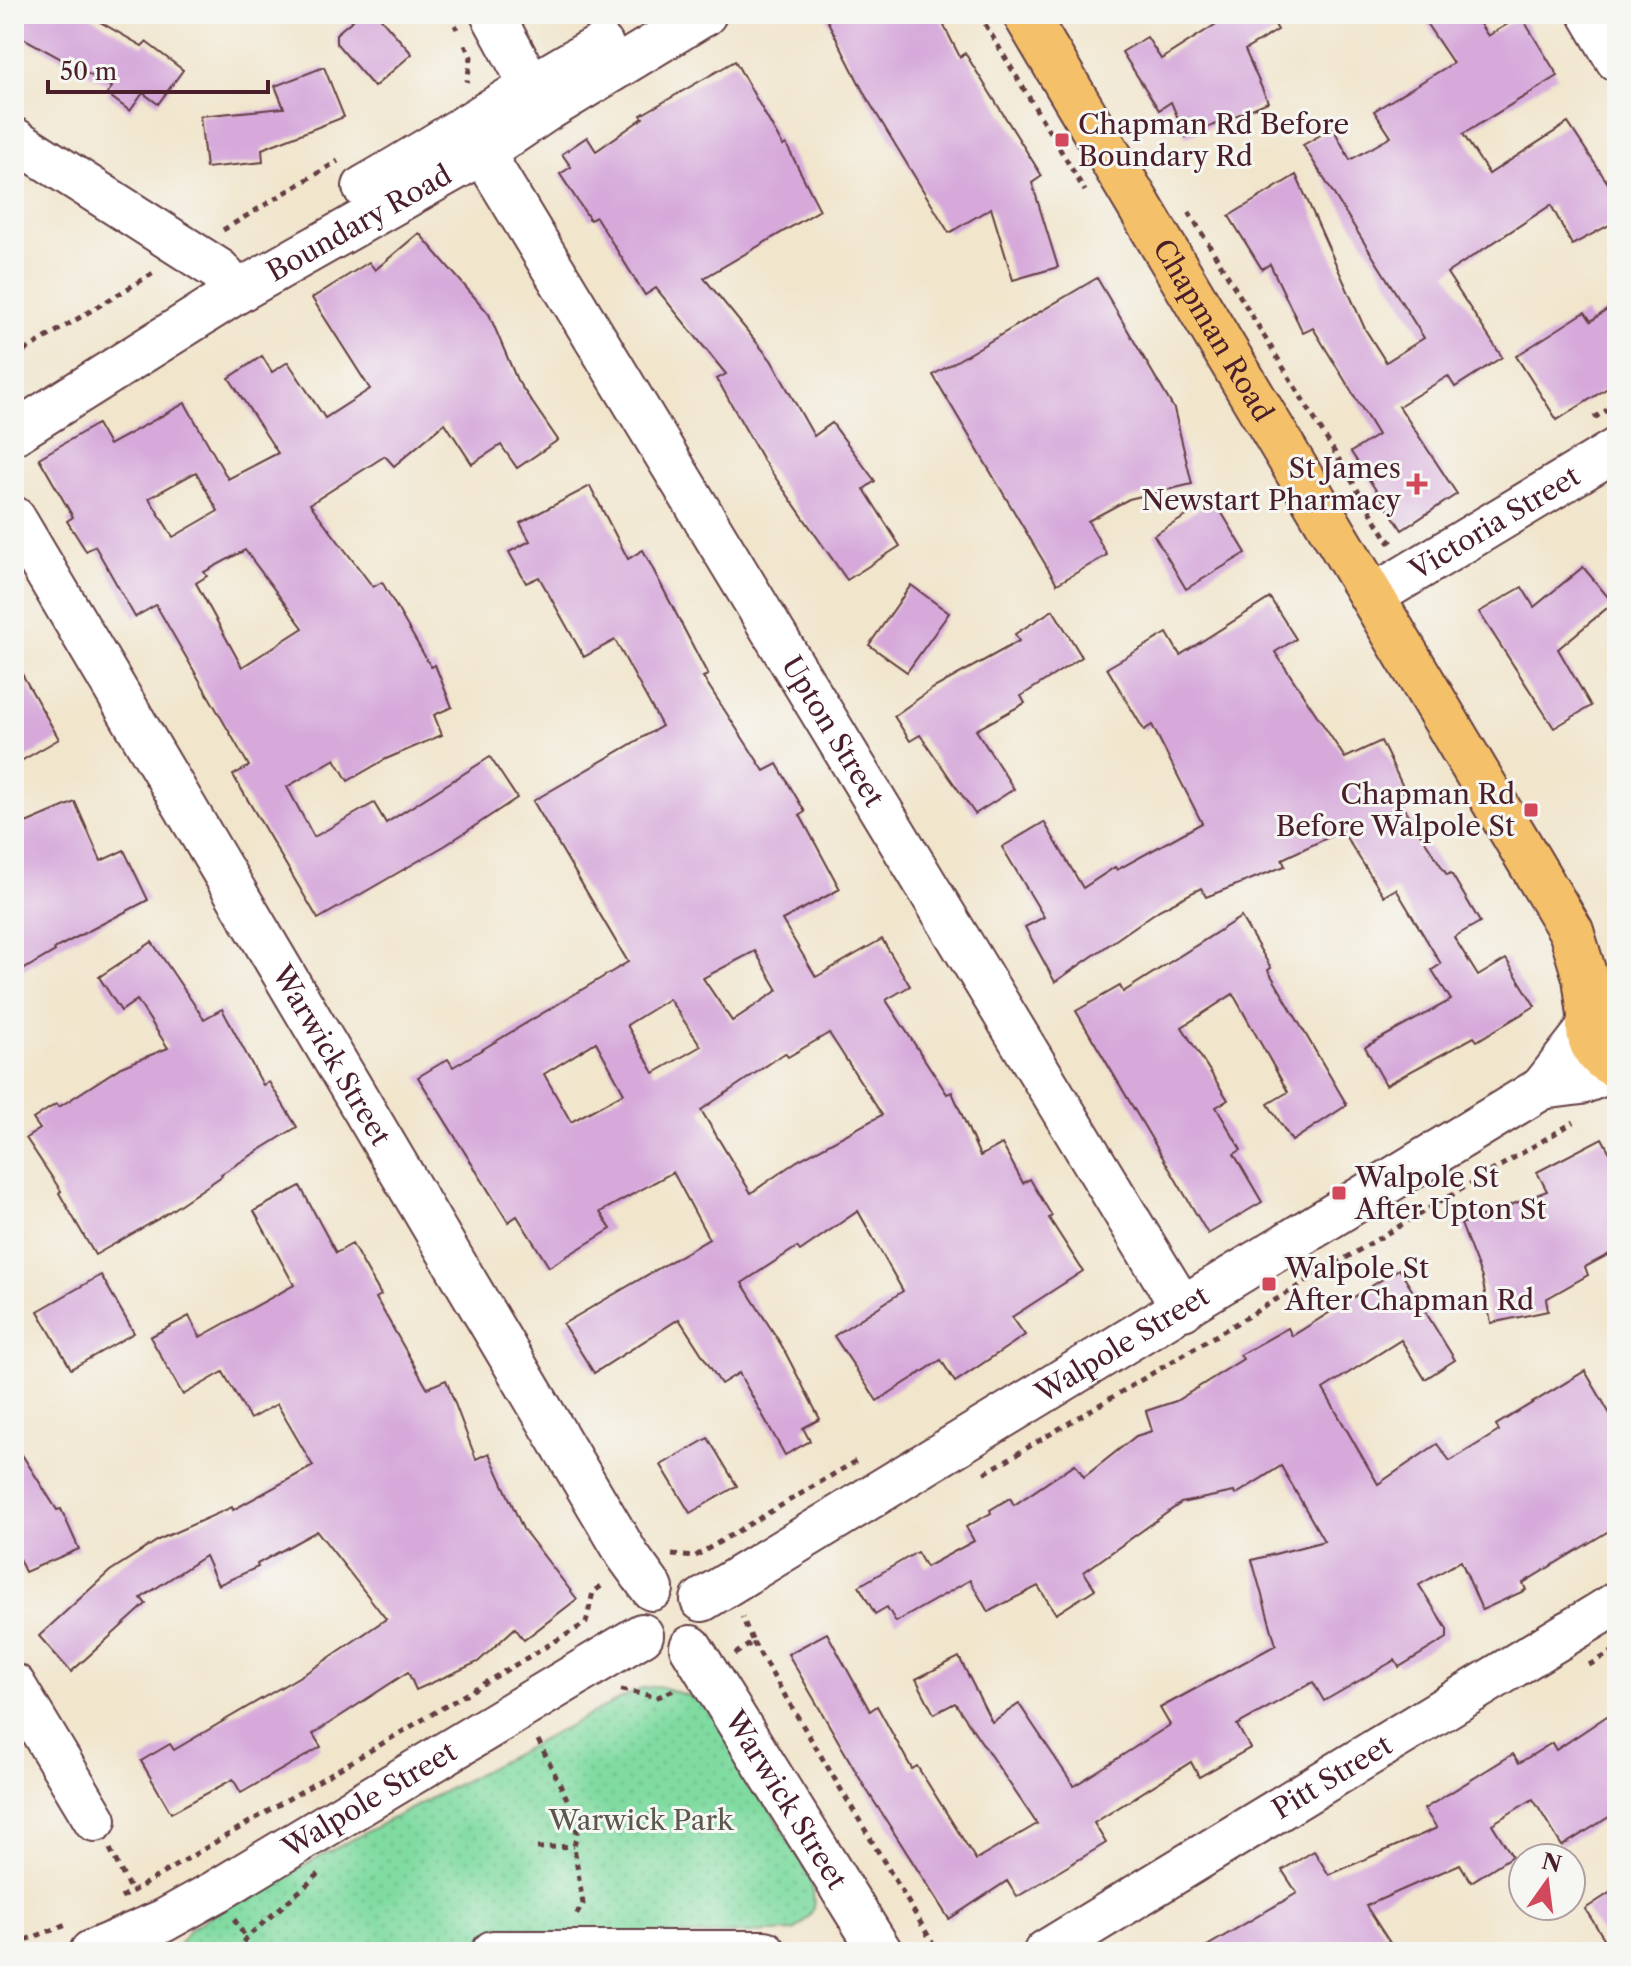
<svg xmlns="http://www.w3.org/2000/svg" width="1631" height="1966" font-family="'Libre Caslon Text',serif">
<defs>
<pattern id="green-dots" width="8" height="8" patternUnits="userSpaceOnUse" patternTransform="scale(2)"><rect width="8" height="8" fill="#80dba1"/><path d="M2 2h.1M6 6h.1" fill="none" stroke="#70bc8b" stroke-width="1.8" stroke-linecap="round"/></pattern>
</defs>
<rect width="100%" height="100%" fill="#f6f6f2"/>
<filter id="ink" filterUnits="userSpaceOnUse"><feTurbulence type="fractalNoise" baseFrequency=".0125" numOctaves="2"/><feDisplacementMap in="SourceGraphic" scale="16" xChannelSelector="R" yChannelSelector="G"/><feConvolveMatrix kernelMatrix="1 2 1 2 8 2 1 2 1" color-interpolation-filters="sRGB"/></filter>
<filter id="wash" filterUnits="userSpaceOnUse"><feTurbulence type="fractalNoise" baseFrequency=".006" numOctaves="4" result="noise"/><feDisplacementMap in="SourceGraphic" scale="32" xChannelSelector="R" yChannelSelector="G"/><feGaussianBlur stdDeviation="1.8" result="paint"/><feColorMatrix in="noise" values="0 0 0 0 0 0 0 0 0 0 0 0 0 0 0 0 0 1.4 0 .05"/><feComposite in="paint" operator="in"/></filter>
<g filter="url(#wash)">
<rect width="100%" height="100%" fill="#f1e5cc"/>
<path fill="url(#green-dots)" stroke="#657d66" stroke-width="2" d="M658 1686 708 1702 810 1877C817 1904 816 1914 794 1931L300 1952H173L190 1929 233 1902 622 1698 643 1688Z"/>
<g id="blocks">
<g fill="#d6a9da" fill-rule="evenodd">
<path d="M14 14H86L142 46 146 42 183 70 158 104 143 93 130 111 107 94 112 87 14 33Z"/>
<path d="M360 14H377L412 54 374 87 336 43V34Z"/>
<path d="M824 14H938L960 57 965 53 1042 176 1032 183 1058 267 1013 280 991 208 949 233 865 95Z"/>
<path d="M1232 14H1269L1278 30 1245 50 1268 102 1186 137 1171 102 1159 110 1122 52 1147 37 1161 59Z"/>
<path d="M1420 14H1473L1488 36 1521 16 1558 76 1463 134 1489 174 1568 123 1617 197V221L1572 245 1551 205 1447 273 1502 357 1455 387 1448 376 1399 406 1457 494 1402 530 1351 452 1378 435 1313 328 1303 333 1270 264 1262 269 1229 216 1296 175 1365 329 1386 362 1424 338 1303 145 1333 128 1350 160 1391 137 1374 111 1453 63Z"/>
<path d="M735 61 783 146 786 144 820 210 704 278 771 360 814 436 832 423 875 481 864 489 900 546 847 580 763 460 717 379 726 374 656 288 645 295 596 217 590 220 560 174 571 167 562 154 587 137 596 151 643 118 641 115Z"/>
<path d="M324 67 344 117 262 149 263 162 206 168 200 116 284 108 275 86Z"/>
<path d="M419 233 489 314 517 380 558 440 517 468 501 445 472 464 445 423 394 466 385 456 310 504 373 587 382 582 431 667 435 665 452 707 434 715 442 735 386 759 348 781 335 759 287 787 314 837 374 803 386 823 490 757 517 798 446 845 318 919 233 775 249 766 156 605 135 617 95 546 86 551 67 521 73 517 39 458 97 424 109 445 185 403 228 479 278 453 229 378 262 356 272 372 288 362 325 418 370 389 312 298 369 262 375 270ZM196 472 218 511 173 537 149 498ZM245 550 303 628 242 667 196 583 207 576 204 572Z"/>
<path d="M1097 278 1174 409 1192 484 1129 499 1088 521 1107 555 1057 584 933 375Z"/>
<path d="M1617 303V382L1557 420 1516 356 1585 312 1591 321Z"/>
<path d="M590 486 628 559 643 550 708 675 703 677 764 771 777 764 805 812 800 815 840 889 782 920 816 977 882 939 910 986 886 1000 947 1094 952 1092 980 1156 1002 1144 1023 1183 1030 1179 1052 1216 1049 1218 1083 1271 1012 1317 1025 1335 955 1382 941 1360 877 1401 834 1336 903 1291 858 1211 800 1251 797 1247 742 1283 782 1346 820 1419 803 1428 810 1441 785 1455 739 1373 721 1384 679 1319 594 1373 563 1324 709 1239 673 1172 600 1212 611 1229 549 1267 517 1216 508 1222 418 1077 448 1059 453 1067 628 962 533 801 662 726 615 640 584 657 539 577 526 583 509 552 530 541 520 523ZM755 951 778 990 732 1021 703 978ZM669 999 701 1046 654 1073 627 1025ZM829 1033 882 1115 797 1161 751 1193 701 1110 785 1053 788 1057ZM596 1042 624 1093 571 1122 544 1074Z"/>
<path d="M1214 500 1246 553 1186 589 1154 535Z"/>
<path d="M1583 567 1613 603 1558 649 1591 706 1554 728 1479 612 1522 587 1534 607Z"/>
<path d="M911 585 949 613 907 672 869 645Z"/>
<path d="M1270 598 1296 639 1275 652 1345 758 1381 741 1405 791 1395 795 1447 875 1451 873 1480 922 1454 937 1478 976 1506 959 1535 1006 1477 1041 1474 1037 1386 1085 1365 1047 1451 1000 1432 970 1441 964 1396 889 1384 896 1342 831 1282 859 1285 866 1206 897 1201 888 1159 910 1055 982 1025 927 1044 917 1002 847 1044 822 1083 888 1115 867 1117 870 1202 823 1152 725 1144 730 1107 668 1167 633 1180 655Z"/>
<path d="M1053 610 1082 657 1021 696 1025 703 976 730 1014 789 975 814 920 735 910 741 894 716 932 689 1019 641 1015 634Z"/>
<path d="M14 660 59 739 14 765Z"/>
<path d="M75 802 101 861 124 850 148 900 54 949 55 951 14 975V828Z"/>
<path d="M1241 917 1271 968 1268 970 1347 1105 1292 1141 1268 1104 1288 1092 1233 994 1182 1027 1228 1100 1216 1107 1241 1150 1234 1154 1262 1202 1208 1234 1076 1011 1120 986 1123 992Z"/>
<path d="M152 942 204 1019 222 1009 263 1085 269 1082 297 1127 221 1174 222 1176 160 1218 95 1255 59 1193 61 1191 26 1138 40 1129 33 1119 56 1104 59 1107 121 1067 168 1048 137 1000 121 1011 99 977Z"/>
<path d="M1602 1138 1617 1166V1250L1585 1267 1588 1275 1546 1299 1548 1311 1491 1323 1482 1278 1461 1224 1547 1191 1537 1172Z"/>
<path d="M300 1186 336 1253 352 1244 381 1295 376 1298 427 1388 446 1380 476 1459 489 1453 523 1529 577 1599 524 1640 515 1628 478 1662 416 1690 408 1672 313 1734 321 1747 241 1793 233 1779 171 1813 141 1761 170 1744 174 1750 314 1668 386 1619 317 1531 257 1564 258 1567 218 1585 205 1556 141 1598 146 1604 71 1672 39 1636 110 1571 160 1539 232 1507 233 1510 313 1466 277 1404 250 1419 223 1372 183 1395 150 1337 189 1316 200 1337 294 1285 254 1211Z"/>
<path d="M1399 1269 1455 1360 1425 1379 1401 1340 1323 1389 1378 1484 1437 1444 1450 1461 1499 1431 1496 1425 1585 1371 1617 1426V1526L1523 1583 1526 1590 1482 1610 1461 1561 1419 1585 1447 1629V1638L1399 1667 1395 1660 1324 1701 1313 1682 1237 1725 1250 1748 1199 1777 1191 1762 1094 1823 1106 1843 1017 1897 1007 1881 949 1919 863 1784 788 1654 827 1633 870 1711 877 1706 912 1769 917 1766 976 1860 1037 1824 955 1703 934 1714 916 1679 959 1657 992 1722 1019 1704 1074 1786 1170 1725 1160 1708 1276 1645 1252 1560 1324 1541 1281 1466 1235 1495 1234 1492 1181 1503 1084 1572 1095 1589 1056 1614 1038 1586 988 1612 970 1580 896 1622 887 1607 875 1614 859 1586 917 1552 926 1567 974 1541 966 1527 991 1513 990 1510 1010 1498 1014 1505 1075 1464 1084 1477 1136 1436 1152 1431 1146 1411 1176 1401 1243 1359 1240 1355 1288 1328 1292 1336Z"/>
<path d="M101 1275 134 1333 71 1369 38 1311Z"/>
<path d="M708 1438 737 1486 690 1513 661 1465Z"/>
<path d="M14 1442 57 1510 61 1509 79 1549 25 1572 14 1548Z"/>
<path d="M1607 1716 1617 1730V1812L1562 1846 1533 1799 1492 1824 1512 1856 1471 1882 1460 1864 1366 1906 1396 1952H1197L1297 1893 1282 1870 1314 1851 1329 1875 1437 1828 1424 1809 1513 1754 1519 1763 1552 1743 1556 1750Z"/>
<path d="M1617 1888V1952H1613L1585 1909Z"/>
</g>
</g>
</g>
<g filter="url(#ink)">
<use href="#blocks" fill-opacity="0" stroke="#633d43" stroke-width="2"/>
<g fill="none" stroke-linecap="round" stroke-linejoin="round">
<defs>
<g id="minor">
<path d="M492 14 542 106"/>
<path d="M1590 14 1617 60"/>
<path d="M14 139 219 270 237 292"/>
<path id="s1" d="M483 153 1183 1309"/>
<path d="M364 187C445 141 521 89 602 45"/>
<path id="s2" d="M14 433 237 292 483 153 545 111 705 14"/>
<path id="s3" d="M14 518 628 1556 652 1589"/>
<path id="s4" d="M1373 596 1617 449"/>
<path d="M1542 1088 1581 1083 1617 1069"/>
<path id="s5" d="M702 1600 1542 1088 1588 1029"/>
<path id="s6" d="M691 1647 881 1952"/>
<path d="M14 1685 95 1820"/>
<path id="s7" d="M91 1952 163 1921 217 1891 642 1635"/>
<path d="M493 1952H765"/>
<path id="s8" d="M1045 1952 1617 1603"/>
</g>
<g id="major">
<path id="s9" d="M1025 14 1571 931 1585 977 1590 1015"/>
<path d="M1608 993C1579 1013 1584 1054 1617 1066"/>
</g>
</defs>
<use href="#minor" stroke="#633d43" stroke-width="46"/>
<use href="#major" stroke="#633d43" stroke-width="48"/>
<g stroke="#633d43" stroke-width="5" stroke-dasharray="6 6" stroke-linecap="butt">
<path d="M450 14 457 29"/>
<path d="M979 14 1085 191"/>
<path d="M465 45 471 57 467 82"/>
<path d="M1189 212 1389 542 1393 539"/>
<path d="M223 230 338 161"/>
<path d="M14 357 157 271"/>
<path d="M1594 418 1617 404"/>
<path d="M985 1473 1574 1122"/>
<path d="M672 1555 694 1557 856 1461"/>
<path d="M753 1642 938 1952"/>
<path d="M735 1654 753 1642 742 1617"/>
<path d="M1589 1665 1617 1649"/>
<path d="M621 1690 658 1697 676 1689"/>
<path d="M538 1740 572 1809 577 1832 574 1847 583 1904 575 1917"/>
<path d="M537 1848 574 1846"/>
<path d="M110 1849 131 1891"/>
<path d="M121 1898 586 1623 593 1592 604 1584"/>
<path d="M234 1919 246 1938"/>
<path d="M14 1944 69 1924"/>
<path d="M236 1952 246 1938 319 1874"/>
</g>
<use href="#minor" stroke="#fff" stroke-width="42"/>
<use href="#major" stroke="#f4c16b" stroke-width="44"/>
</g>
</g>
<g fill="#d1495b" stroke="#f6f6f2" stroke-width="3">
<rect x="1054" y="132" width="16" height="16" rx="4"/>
<path d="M1413 472h8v8h8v8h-8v8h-8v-8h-8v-8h8z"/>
<rect x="1523" y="802" width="16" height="16" rx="4"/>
<rect x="1331" y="1185" width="16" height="16" rx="4"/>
<rect x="1261" y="1276" width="16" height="16" rx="4"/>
</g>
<g text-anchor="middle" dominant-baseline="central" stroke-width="6" stroke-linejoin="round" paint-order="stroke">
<g font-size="28" fill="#4a1f2b" stroke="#f6f6f2" text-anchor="start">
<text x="1078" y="124">Chapman Rd Before<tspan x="1078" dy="32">Boundary Rd</tspan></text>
<text x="1401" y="468" text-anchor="end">St James<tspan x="1401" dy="32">Newstart Pharmacy</tspan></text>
<text x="1515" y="794" text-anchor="end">Chapman Rd<tspan x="1515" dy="32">Before Walpole St</tspan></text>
<text x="1355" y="1177">Walpole St<tspan x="1355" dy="32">After Upton St</tspan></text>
<text x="1285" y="1268">Walpole St<tspan x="1285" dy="32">After Chapman Rd</tspan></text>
</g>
<g font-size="28" fill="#4a1f2b" stroke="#f6f6f2">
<text stroke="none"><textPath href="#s2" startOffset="404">Boundary Road</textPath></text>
<text stroke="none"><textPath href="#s9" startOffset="368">Chapman Road</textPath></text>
<text stroke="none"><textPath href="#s4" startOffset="142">Victoria Street</textPath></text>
<text stroke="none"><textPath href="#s1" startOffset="676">Upton Street</textPath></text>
<text stroke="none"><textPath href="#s3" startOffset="624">Warwick Street</textPath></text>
<text stroke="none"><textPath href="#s5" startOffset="492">Walpole Street</textPath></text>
<text stroke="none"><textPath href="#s8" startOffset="336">Pitt Street</textPath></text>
<text stroke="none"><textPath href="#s7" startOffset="318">Walpole Street</textPath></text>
<text stroke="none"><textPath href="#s6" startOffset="180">Warwick Street</textPath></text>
</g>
<g font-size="28" fill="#5a574e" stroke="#f6f6f2">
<text x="641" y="1820">Warwick Park</text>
</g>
</g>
<rect width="1631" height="1966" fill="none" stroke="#f6f6f2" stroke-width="48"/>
<g transform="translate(1547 1882) rotate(14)"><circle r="38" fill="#f6f6f2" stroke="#b1a0a2" stroke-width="2"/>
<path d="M0-6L14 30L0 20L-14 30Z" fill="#d1495b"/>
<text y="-12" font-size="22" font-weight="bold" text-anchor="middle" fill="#4a1f2b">N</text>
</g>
<path d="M48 80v12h220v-12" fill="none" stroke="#4a1f2b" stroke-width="4"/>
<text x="60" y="80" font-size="24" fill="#4a1f2b" stroke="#f6f6f2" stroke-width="6" paint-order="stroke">50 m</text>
</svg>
